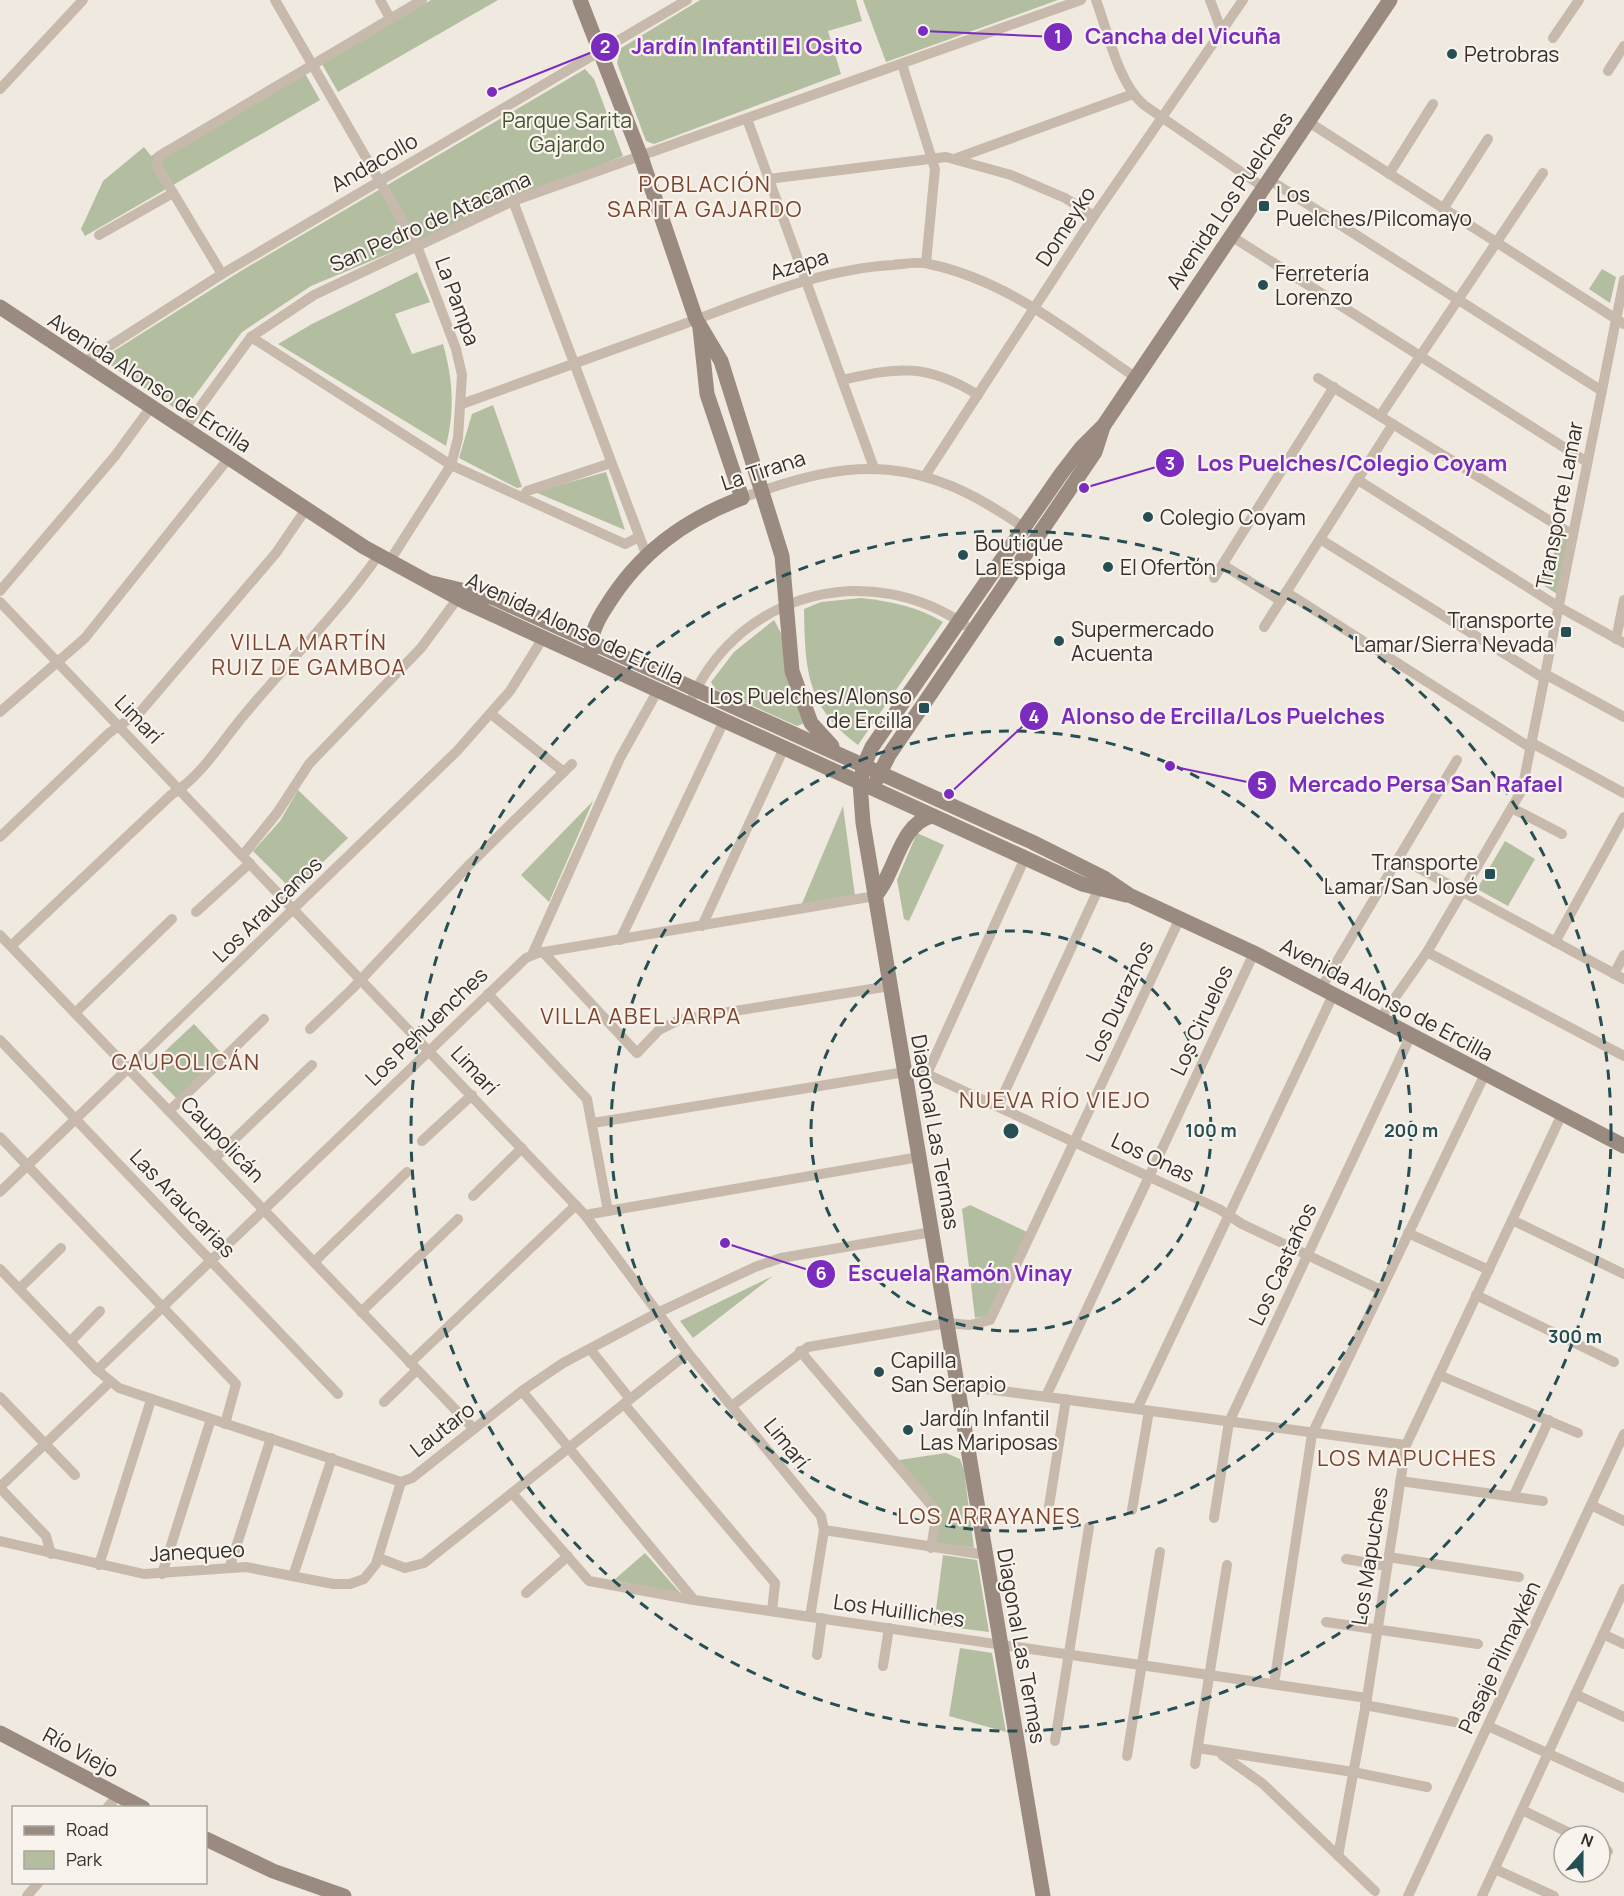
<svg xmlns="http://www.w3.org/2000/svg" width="1624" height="1896" font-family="Manrope,sans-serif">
<rect width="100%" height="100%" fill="#f0e9e0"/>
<g fill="#b3bea1">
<path d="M431 0H498L338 92 322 64Z"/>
<path d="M700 0H856L862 21 828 31 841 74 654 144 646 141 617 63 621 48Z"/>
<path d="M863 0H1058L886 62Z"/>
<path d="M302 68 320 100 85 236 81 229 103 181 144 147 151 156Z"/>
<path d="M585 69 594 79 623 156 311 286 242 332 182 413 101 359 244 269Z"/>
<path d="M1602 269 1616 277 1610 303 1589 289Z"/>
<path d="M417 272 430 302 395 314 412 354 443 344C453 379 455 410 446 446L278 344 312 324Z"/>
<path d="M493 405 522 487 517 488 459 458 472 414Z"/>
<path d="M606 472 625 530 535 492Z"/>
<path d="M1564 536 1568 539 1557 594 1537 581Z"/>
<path d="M861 598C890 601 918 607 943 622L858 745C806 707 805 669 804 609L821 602Z"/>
<path d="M774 620 782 635 791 694 805 723 797 726 715 689 711 682 734 652Z"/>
<path d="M298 790 348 838 293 891 253 851 280 821Z"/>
<path d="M593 801 549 902 521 875Z"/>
<path d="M843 806 855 896 801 906Z"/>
<path d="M917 833 944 845 909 921 904 919 897 880Z"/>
<path d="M1505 841 1535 859 1508 906 1477 889Z"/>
<path d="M194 1024 223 1055 177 1099 147 1068Z"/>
<path d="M970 1205 1027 1232 988 1316 975 1318 962 1209Z"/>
<path d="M773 1276 693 1338 680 1321Z"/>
<path d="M946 1453 960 1459 964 1470 974 1548 936 1543 940 1511 899 1460Z"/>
<path d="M645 1553 682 1595 614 1580Z"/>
<path d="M943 1555 977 1560 989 1632 934 1625Z"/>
<path d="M960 1648 992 1653 1006 1732 949 1716Z"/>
</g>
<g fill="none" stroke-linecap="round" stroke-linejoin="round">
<g stroke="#c7baad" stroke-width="10">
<path d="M275 0 417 246 456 349 462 375 458 438 451 465 389 562"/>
<path d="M380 0 390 18"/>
<path d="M1096 0C1108 32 1118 83 1144 105L1263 187"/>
<path d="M1210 0 1222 32"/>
<path d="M1553 38 1579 0"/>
<path d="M902 64 935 169 926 263"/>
<path d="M1608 71 1624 46"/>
<path d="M0 89 83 0"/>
<path d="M747 119 874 468"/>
<path d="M1307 121 1624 324"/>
<path d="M957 158 1133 94"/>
<path d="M1389 174 1433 104"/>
<path d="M768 179 946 157 1011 175 1065 198 1094 216"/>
<path d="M1268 179 1602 391"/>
<path d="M513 201 646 554"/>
<path d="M1443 209 1488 139"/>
<path d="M99 235 173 193"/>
<path d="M1231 236 1587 462"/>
<path d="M222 274 157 166 159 156 422 0"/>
<path d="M251 337 451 465 625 544 639 537"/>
<path d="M83 363 222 274 687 0"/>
<path d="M1318 378 1573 535"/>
<path d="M842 380C898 367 927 363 978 395"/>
<path d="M462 404C536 378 610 351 684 324 752 299 820 269 893 265 905 264 918 261 929 264 1009 281 1069 332 1135 377"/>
<path d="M1380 416 1543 173"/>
<path d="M184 429 251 337 314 295 513 201 1081 0"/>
<path d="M925 476 1094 216 1243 0"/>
<path d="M1358 480 1559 607 1624 643"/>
<path d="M523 498 527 491 611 463"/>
<path d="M742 498C857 455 921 456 1023 527"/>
<path d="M1320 539 1545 679"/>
<path d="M1223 565 1281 601"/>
<path d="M1214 578 1334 387"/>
<path d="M0 591 115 456 151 407"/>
<path d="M1286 592 1531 748"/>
<path d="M0 602 585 1215 688 1353 821 1516 824 1530 810 1617"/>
<path d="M1264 627 1393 424"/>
<path d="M1616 639 1624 600"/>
<path d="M1545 674 1624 717"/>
<path d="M693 696C743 591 870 560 965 625"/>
<path d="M0 712 85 638 228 459"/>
<path d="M491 714 564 772"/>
<path d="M1532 743 1624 793"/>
<path d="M1512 808 1562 834"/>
<path d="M0 837 109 733 141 711 276 553 306 509"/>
<path d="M243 855 277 813 309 764 421 648 458 598"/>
<path d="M1400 858 1624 979"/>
<path d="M196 912 250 863"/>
<path d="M702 926 784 748"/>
<path d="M0 935 474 1429"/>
<path d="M620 940 724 721"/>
<path d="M1555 942 1624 817"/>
<path d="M11 946 171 795C203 775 221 742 245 714 289 661 338 613 378 556"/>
<path d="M543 952 637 1053 659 1030 679 1020 890 986"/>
<path d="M1427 952 1624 1056"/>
<path d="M532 955 620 758 658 690"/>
<path d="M1614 974 1624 955"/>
<path d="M1321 988 1457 760"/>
<path d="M488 994 587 1099 608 1211"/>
<path d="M75 1013 172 919"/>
<path d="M1380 1019 1427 952 1522 790 1624 280"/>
<path d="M310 1029 352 989 470 864 572 764"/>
<path d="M0 1040 338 1394"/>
<path d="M927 1074 1025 858"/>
<path d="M998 1106 1098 890"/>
<path d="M169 1111 264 1019"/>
<path d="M593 1123 905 1072 927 1074 1219 1209 1242 1224 1381 1290"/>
<path d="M0 1137 236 1384 225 1424"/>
<path d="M422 1141 472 1095"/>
<path d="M215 1158 312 1065"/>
<path d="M0 1192 457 751 510 691 543 638"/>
<path d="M473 1196 522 1148"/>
<path d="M585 1215 919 1157"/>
<path d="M1512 1220 1624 1274"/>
<path d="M1408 1233 1489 1270"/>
<path d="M314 1262 407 1172"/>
<path d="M0 1269 97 1370 119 1388 401 1482 412 1478 522 1391 563 1363 657 1313 755 1267 781 1258 932 1232"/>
<path d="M19 1289 61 1248"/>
<path d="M1476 1295 1614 1362"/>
<path d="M361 1312 458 1219"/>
<path d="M70 1342 100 1311"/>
<path d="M590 1349 630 1399"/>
<path d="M800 1351 937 1512 931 1548"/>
<path d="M410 1363 576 1205"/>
<path d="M97 1370 526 958 538 953 875 896"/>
<path d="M1439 1375 1578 1433"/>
<path d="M957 1385 1406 1445"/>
<path d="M522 1391 694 1600 1367 1698"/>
<path d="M1046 1396 1254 953"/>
<path d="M0 1397 75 1475"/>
<path d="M384 1402 417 1370"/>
<path d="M624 1404 775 1583 772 1611"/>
<path d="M732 1406 808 1347 947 1323 970 1325 990 1320 1180 918"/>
<path d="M1137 1409 1333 995"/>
<path d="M1400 1481 1543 1501"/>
<path d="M0 1487 110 1382"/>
<path d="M0 1488 46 1536 51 1554"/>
<path d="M512 1493 589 1581 694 1600"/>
<path d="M1514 1495 1549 1420"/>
<path d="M1591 1505 1624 1521"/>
<path d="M1049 1506 1066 1399"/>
<path d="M1132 1510 1149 1411"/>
<path d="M1214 1518 1229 1422 1411 1035"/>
<path d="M824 1530 986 1555"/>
<path d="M0 1541 144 1574 246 1567 333 1584H350L364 1579 376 1564 401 1482"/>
<path d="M1388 1557 1519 1577"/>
<path d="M379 1558 405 1568 424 1563 688 1353"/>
<path d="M1346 1559 1387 1566"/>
<path d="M99 1565 151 1400"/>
<path d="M230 1566 271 1438"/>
<path d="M162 1574 211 1419"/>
<path d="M293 1576 332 1458"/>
<path d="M526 1593 568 1556"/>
<path d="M1326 1622 1478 1644"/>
<path d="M1603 1634 1624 1644"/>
<path d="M817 1655 822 1618"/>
<path d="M883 1666 889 1628"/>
<path d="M1274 1684 1312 1434 1485 1074"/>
<path d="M1575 1694 1624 1717"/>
<path d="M1365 1705 1455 1722"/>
<path d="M1488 1726 1624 1788"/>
<path d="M1055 1741 1089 1527"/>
<path d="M1198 1748 1353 1772 1427 1787"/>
<path d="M1222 1755 1262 1783 1375 1891"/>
<path d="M1127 1756 1160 1552"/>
<path d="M1195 1764 1227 1565"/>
<path d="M107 1808 118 1795"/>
<path d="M1522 1810 1576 1836"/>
<path d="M1600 1847 1608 1851"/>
<path d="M1338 1856 1367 1698 1406 1445 1562 1114"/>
<path d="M1495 1869 1554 1896"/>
<path d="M27 1896 39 1882"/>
<path d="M1408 1896 1624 1434"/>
<path d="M1482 1896 1624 1589"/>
</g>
<g stroke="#9b8a7f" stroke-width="15">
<path d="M580 0 641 157 696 319 721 361 782 556 792 671 811 723 832 746"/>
<path d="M0 307 364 547 465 602 1082 884 1126 895"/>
<path d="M432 583 494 598 1032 842 1104 878 1129 895 1254 953 1624 1146"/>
<path d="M592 650C589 635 598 619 606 607 639 553 684 520 742 498L707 394 700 328"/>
<path d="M877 779 889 755 1095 452 1103 427"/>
<path d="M875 896C896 873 899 824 932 816"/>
<path d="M0 1733 143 1808"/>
<path d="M206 1839 273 1871 344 1896"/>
<path d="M1043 1896 863 823 860 783 864 765 872 747 1061 474 1081 448 1104 425 1390 0"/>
</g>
</g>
<g fill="none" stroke="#254f53" stroke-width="3" stroke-dasharray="10 8">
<circle cx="1011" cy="1131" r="200"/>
<circle cx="1011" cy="1131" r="400"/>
<circle cx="1011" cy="1131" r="600"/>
</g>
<g fill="#254f53" stroke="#f8f3ec" stroke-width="2">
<circle cx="1452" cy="54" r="6"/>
<rect x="1258" y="200" width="12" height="12" rx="3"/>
<circle cx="1263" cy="285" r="6"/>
<circle cx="1148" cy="517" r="6"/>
<circle cx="963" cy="555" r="6"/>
<circle cx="1108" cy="567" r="6"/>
<rect x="1560" y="626" width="12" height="12" rx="3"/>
<circle cx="1059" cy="641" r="6"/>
<rect x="918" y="702" width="12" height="12" rx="3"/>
<rect x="1484" y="868" width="12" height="12" rx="3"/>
<circle cx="879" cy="1372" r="6"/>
<circle cx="908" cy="1430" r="6"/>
</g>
<g text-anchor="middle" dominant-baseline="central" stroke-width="4.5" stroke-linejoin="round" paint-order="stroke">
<g font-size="21" fill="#362f2b" stroke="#f8f3ec" text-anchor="start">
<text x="1464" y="54">Petrobras</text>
<text x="1276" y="194">Los<tspan x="1276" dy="24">Puelches/Pilcomayo</tspan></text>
<text x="1275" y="273">Ferretería<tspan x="1275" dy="24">Lorenzo</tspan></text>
<text x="1160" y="517">Colegio Coyam</text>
<text x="975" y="543">Boutique<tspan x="975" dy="24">La Espiga</tspan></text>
<text x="1120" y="567">El Ofertón</text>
<text x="1554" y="620" text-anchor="end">Transporte<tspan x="1554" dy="24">Lamar/Sierra Nevada</tspan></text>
<text x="1071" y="629">Supermercado<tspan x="1071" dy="24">Acuenta</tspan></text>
<text x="912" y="696" text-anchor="end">Los Puelches/Alonso<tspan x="912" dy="24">de Ercilla</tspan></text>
<text x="1478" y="862" text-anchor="end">Transporte<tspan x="1478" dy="24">Lamar/San José</tspan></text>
<text x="891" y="1360">Capilla<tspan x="891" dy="24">San Serapio</tspan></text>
<text x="920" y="1418">Jardín Infantil<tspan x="920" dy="24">Las Mariposas</tspan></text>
</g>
<g font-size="21" fill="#455231" stroke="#f8f3ec">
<text x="567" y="120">Parque Sarita<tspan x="567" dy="24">Gajardo</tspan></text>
</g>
<g font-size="21" fill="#362f2b" stroke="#f8f3ec">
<text transform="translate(374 162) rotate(-30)">Andacollo</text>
<text transform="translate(1229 200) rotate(-56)">Avenida Los Puelches</text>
<text transform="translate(430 221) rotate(-24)">San Pedro de Atacama</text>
<text transform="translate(1065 226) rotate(-57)">Domeyko</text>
<text transform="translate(799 264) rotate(-17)">Azapa</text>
<text transform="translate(458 301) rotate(70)">La Pampa</text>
<text transform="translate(150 382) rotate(33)">Avenida Alonso de Ercilla</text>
<text transform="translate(763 470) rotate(-18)">La Tirana</text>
<text transform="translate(1559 505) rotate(-79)">Transporte Lamar</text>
<text transform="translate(575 628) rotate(25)">Avenida Alonso de Ercilla</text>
<text transform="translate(139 719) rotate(46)">Limarí</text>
<text transform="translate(267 909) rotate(-44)">Los Araucanos</text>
<text transform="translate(1387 999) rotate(28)">Avenida Alonso de Ercilla</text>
<text transform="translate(1119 1001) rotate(-65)">Los Duraznos</text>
<text transform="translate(1201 1020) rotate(-65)">Los Ciruelos</text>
<text transform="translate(426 1026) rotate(-44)">Los Pehuenches</text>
<text transform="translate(475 1070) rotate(47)">Limarí</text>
<text transform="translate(936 1132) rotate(80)">Diagonal Las Termas</text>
<text transform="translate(223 1139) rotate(46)">Caupolicán</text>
<text transform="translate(1153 1157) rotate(25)">Los Onas</text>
<text transform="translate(183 1203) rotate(46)">Las Araucarias</text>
<text transform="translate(1282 1264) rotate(-65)">Los Castaños</text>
<text transform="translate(442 1429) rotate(-38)">Lautaro</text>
<text transform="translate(787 1443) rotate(51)">Limarí</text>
<text transform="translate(197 1551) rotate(-3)">Janequeo</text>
<text transform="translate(1369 1556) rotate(-81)">Los Mapuches</text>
<text transform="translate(899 1610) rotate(8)">Los Huilliches</text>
<text transform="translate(1022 1646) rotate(80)">Diagonal Las Termas</text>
<text transform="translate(1499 1657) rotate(-65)">Pasaje Pilmaykén</text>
<text transform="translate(81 1752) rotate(28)">Río Viejo</text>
</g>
<g font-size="22" letter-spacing="1.5" fill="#7c432d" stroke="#f8f3ec">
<text x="705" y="184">POBLACIÓN<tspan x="705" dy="25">SARITA GAJARDO</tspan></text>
<text x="309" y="642">VILLA MARTÍN<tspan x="309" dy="25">RUIZ DE GAMBOA</tspan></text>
<text x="641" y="1016">VILLA ABEL JARPA</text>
<text x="186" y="1062">CAUPOLICÁN</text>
<text x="1055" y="1100">NUEVA RÍO VIEJO</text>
<text x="1407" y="1458">LOS MAPUCHES</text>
<text x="989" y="1516">LOS ARRAYANES</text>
</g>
</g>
<circle cx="1011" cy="1131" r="9" fill="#254f53" stroke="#f8f3ec" stroke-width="3"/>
<g font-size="18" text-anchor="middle" font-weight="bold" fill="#254f53" stroke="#f8f3ec" stroke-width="4.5" stroke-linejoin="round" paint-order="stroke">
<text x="1211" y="1137">100 m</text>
<text x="1411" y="1137">200 m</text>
<text x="1575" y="1343">300 m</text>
</g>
<path fill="none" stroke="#7b2cbf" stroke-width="2" d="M923 31L1058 37M492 92L605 47M1084 488L1170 463M949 794L1034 716M1170 766L1262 785M725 1243L821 1274"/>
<g fill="#7b2cbf" stroke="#f8f3ec" stroke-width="2">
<circle cx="923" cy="31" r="6"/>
<circle cx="492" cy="92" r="6"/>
<circle cx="1084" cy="488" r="6"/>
<circle cx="949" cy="794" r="6"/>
<circle cx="1170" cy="766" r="6"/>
<circle cx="725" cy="1243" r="6"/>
<circle cx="1058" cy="37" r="15"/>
<circle cx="605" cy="47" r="15"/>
<circle cx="1170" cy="463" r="15"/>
<circle cx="1034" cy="716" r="15"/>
<circle cx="1262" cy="785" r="15"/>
<circle cx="821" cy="1274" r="15"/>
</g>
<g font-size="18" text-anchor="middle" font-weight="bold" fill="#fff">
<text x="1058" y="43">1</text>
<text x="605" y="53">2</text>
<text x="1170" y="470">3</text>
<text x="1034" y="723">4</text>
<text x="1262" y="791">5</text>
<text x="821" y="1280">6</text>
</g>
<g font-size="22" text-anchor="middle" font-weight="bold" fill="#7b2cbf" stroke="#f8f3ec" stroke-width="4.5" stroke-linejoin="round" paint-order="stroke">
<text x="1183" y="44">Cancha del Vicuña</text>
<text x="747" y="54">Jardín Infantil El Osito</text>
<text x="1352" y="471">Los Puelches/Colegio Coyam</text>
<text x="1223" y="724">Alonso de Ercilla/Los Puelches</text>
<text x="1426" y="792">Mercado Persa San Rafael</text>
<text x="960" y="1281">Escuela Ramón Vinay</text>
</g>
<rect x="12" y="1806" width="195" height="78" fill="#f8f3ec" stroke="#aaa59f" stroke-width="1.5"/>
<rect x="24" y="1826" width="30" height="9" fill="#9b8a7f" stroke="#aaa59f" stroke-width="1.5"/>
<text x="66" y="1836" font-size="18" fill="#362f2b">Road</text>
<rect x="24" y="1851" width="30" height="18" fill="#b3bea1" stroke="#aaa59f" stroke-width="1.5"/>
<text x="66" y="1866" font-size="18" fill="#362f2b">Park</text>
<g transform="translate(1582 1854) rotate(21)"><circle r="28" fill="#f8f3ec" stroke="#aaa59f" stroke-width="1.5"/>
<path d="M0-4.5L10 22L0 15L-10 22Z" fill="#254f53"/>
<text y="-9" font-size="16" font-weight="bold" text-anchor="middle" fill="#362f2b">N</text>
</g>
</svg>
